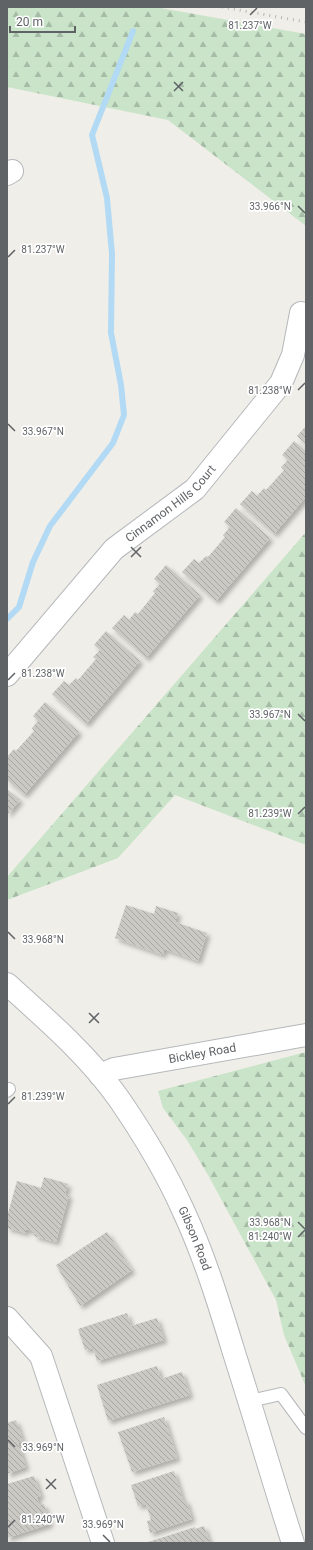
<svg xmlns="http://www.w3.org/2000/svg" width="313" height="1550" font-family="Roboto,sans-serif">
<defs>
<pattern id="forest-firs" width="22" height="20" patternUnits="userSpaceOnUse"><rect width="22" height="20" fill="#c9e4c8"/><path d="M5 1l3.5 6h-7zM16 11l3.5 6h-7z" fill="#a7bca6"/></pattern>
<pattern id="building-back-hatch" width="6" height="6" patternUnits="userSpaceOnUse"><rect width="6" height="6" fill="#cbc9c4"/><path d="M-1 5l2 2M0 0l6 6M5-1l2 2" fill="none" stroke="#a8a7a3"/></pattern>
<filter id="shadow"><feDropShadow dx="3.5" dy="3.5" stdDeviation="2" flood-color="#0004"/></filter>
</defs>
<rect width="100%" height="100%" fill="#f0eee8"/>
<g fill="url(#forest-firs)">
<path d="M7 7H155L306 34V226L168 120 7 87Z"/>
<path d="M306 532V845L175 795 118 858 7 900V877Z"/>
<path d="M306 1052V1387L284 1335 276 1300 208 1175 187 1140 163 1108 158 1091Z"/>
</g>
<g fill="none" stroke-linecap="round" stroke-linejoin="round">
<path stroke="#b3daf5" stroke-width="6" d="M7 619 19 607 33 562 50 526 113 443 124 415 121 385 111 333 112 254 107 198 92 135 133 31"/>
</g>
<g fill="url(#building-back-hatch)" filter="url(#shadow)">
<path d="M306 426V444L297 436Z"/>
<path d="M294 441 306 451V497L274 534 240 504 252 491 257 496 264 488 266 490 284 470 281 467 288 460 282 455Z"/>
<path d="M236 508 270 538 216 601 182 572 194 559 199 563 206 556 208 557 225 537 223 535 230 527 224 522Z"/>
<path d="M166 565 200 595 146 658 112 628 124 615 129 620 135 612 138 614 155 593 153 591 160 584 154 579Z"/>
<path d="M106 631 140 661 86 724 52 694 64 681 69 685 76 678 78 680 96 659 93 657 100 650 94 645Z"/>
<path d="M45 702 79 732 24 795 7 780V757L14 749 16 751 34 731 32 728 38 721 33 716Z"/>
<path d="M7 789 20 800 7 815Z"/>
<path d="M126 905 154 914 156 906 178 913 175 922 207 933 198 961 164 949 163 955 115 938Z"/>
<path d="M44 1177 68 1184 65 1194 69 1195 56 1242 34 1236 35 1232 26 1229V1233L7 1228V1217L17 1181 41 1188Z"/>
<path d="M107 1232 132 1270 80 1306 56 1265Z"/>
<path d="M127 1313 131 1326 157 1318 164 1340 97 1361 93 1348 85 1350 78 1329Z"/>
<path d="M157 1366 161 1379 182 1372 190 1395 108 1421 97 1385Z"/>
<path d="M164 1417 177 1458 132 1472 118 1432Z"/>
<path d="M16 1420 23 1441 18 1443 26 1467 7 1474V1423Z"/>
<path d="M174 1471 183 1500H186L192 1519 150 1533 147 1521 151 1520 146 1504 138 1506 131 1485Z"/>
<path d="M34 1476 41 1496 37 1497 39 1505 44 1504 50 1524 7 1538V1484Z"/>
<path d="M204 1526 210 1543H145L195 1527V1529Z"/>
</g>
<g fill="none" stroke-linecap="round" stroke-linejoin="round">
<defs>
<g id="service">
<path d="M7 1091 9 1089"/>
<path d="M250 1401 281 1394 306 1428"/>
</g>
<g id="minor">
<path d="M7 174 12 171"/>
<path id="s1" d="M7 675 114 549 195 489 281 383 293 355 301 313"/>
<path id="s2" d="M100 1075 114 1069 306 1035"/>
<path d="M7 1318 41 1356 103 1543"/>
</g>
<g id="tertiary">
<path id="s3" d="M7 984C46 1019 89 1056 119 1099 143 1134 166 1172 183 1210 205 1257 220 1307 235 1356 255 1418 273 1481 293 1543"/>
</g>
</defs>
<use href="#service" stroke="#b5b8bb" stroke-width="14"/>
<use href="#minor" stroke="#b5b8bb" stroke-width="24"/>
<use href="#tertiary" stroke="#b5b8bb" stroke-width="24"/>
<use href="#service" stroke="#fff" stroke-width="12"/>
<use href="#minor" stroke="#fff" stroke-width="22"/>
<use href="#tertiary" stroke="#fff" stroke-width="22"/>
<path stroke="#b6b7b7" stroke-width="3" stroke-dasharray="1 5" stroke-linecap="butt" d="M222 7 306 22"/>
</g>
<path fill="none" stroke="#606366" stroke-width="1.5" d="M250 15 257 8M174 82 183 91M174 91 183 82M298 206 305 213M8 257 15 250M298 390 305 383M8 424 15 431M131 547 141 557M131 557 141 547M8 680 15 673M298 714 305 721M298 814 305 807M8 932 15 939M89 1013 99 1023M89 1023 99 1013M8 1104 15 1097M298 1222 305 1229M298 1237 305 1230M8 1440 15 1447M46 1479 56 1489M46 1489 56 1479M8 1527 15 1520M103 1535 110 1542"/>
<g text-anchor="middle" dominant-baseline="central" stroke-width="3.5" stroke-linejoin="round" paint-order="stroke">
<g font-size="12" fill="#606366" stroke="#fff">
<text stroke="none"><textPath href="#s1" startOffset="238">Cinnamon Hills Court</textPath></text>
<text stroke="none"><textPath href="#s2" startOffset="105">Bickley Road</textPath></text>
<text stroke="none"><textPath href="#s3" startOffset="320">Gibson Road</textPath></text>
</g>
</g>
<g font-size="10" text-anchor="middle" fill="#606366" stroke="#fff" stroke-width="3.5" stroke-linejoin="round" paint-order="stroke">
<text x="250" y="29">81.237°W</text>
<text x="270" y="210">33.966°N</text>
<text x="43" y="253">81.237°W</text>
<text x="270" y="394">81.238°W</text>
<text x="43" y="435">33.967°N</text>
<text x="43" y="677">81.238°W</text>
<text x="270" y="718">33.967°N</text>
<text x="270" y="817">81.239°W</text>
<text x="43" y="943">33.968°N</text>
<text x="43" y="1100">81.239°W</text>
<text x="270" y="1226">33.968°N</text>
<text x="270" y="1240">81.240°W</text>
<text x="43" y="1451">33.969°N</text>
<text x="43" y="1523">81.240°W</text>
<text x="103" y="1528">33.969°N</text>
</g>
<rect width="313" height="1550" fill="none" stroke="#606366" stroke-width="16"/>
<path d="M10 26v6h65v-6" fill="none" stroke="#606366" stroke-width="2"/>
<text x="16" y="26" font-size="12" fill="#606366" stroke="#ffffff" stroke-width="3" paint-order="stroke">20 m</text>
</svg>
